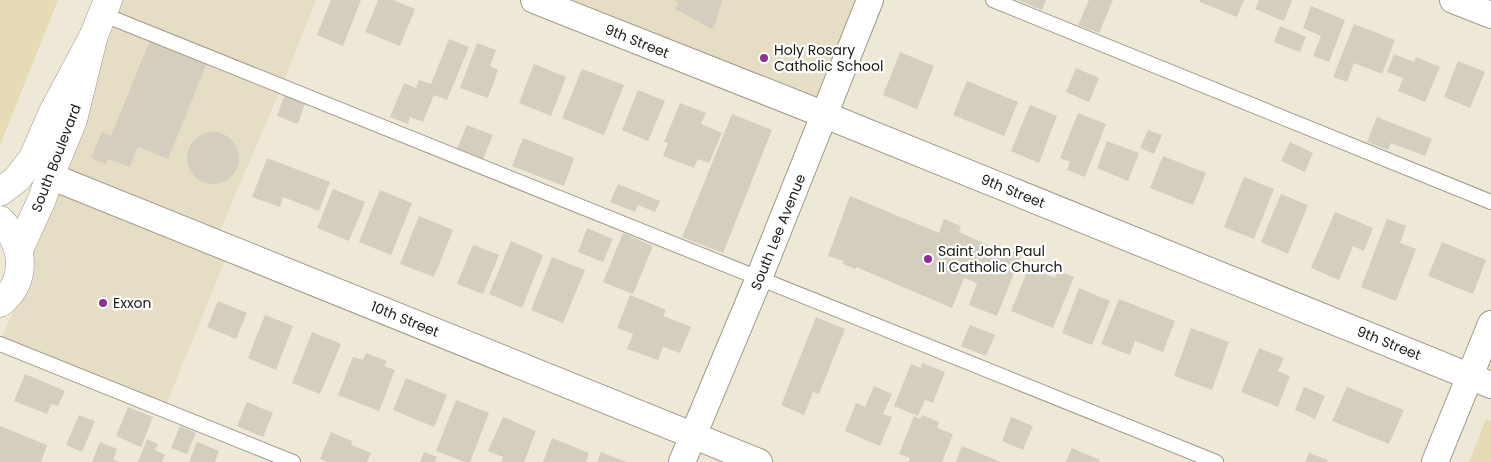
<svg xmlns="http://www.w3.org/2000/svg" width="1491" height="462" font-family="Poppins,sans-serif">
<rect width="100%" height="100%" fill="#eee8d7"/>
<g fill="#e6ddc5">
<path d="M108 0H316L282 86 215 242 230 248 164 410 0 342 23 288 19 250Z"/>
<path d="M534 0H871L825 115Z"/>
</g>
<g fill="#e7dab7">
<path d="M0 0H58L0 145Z"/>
<path d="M1486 419 1491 421V462H1469Z"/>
</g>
<g fill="#d4cebe">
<path d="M331 0H361L343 46 317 35Z"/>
<path d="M378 0H393L415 9 400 46 365 32Z"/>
<path d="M674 0H722L716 22 712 29 675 9 678 2Z"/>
<path d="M1018 0H1046L1042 10Z"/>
<path d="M1089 0H1113L1099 33 1078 25Z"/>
<path d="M1200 0H1244L1237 17 1200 2Z"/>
<path d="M1259 0H1292L1284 21 1255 9Z"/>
<path d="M1311 6 1345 20 1329 62 1313 56 1321 36 1303 28Z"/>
<path d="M1354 24 1395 40 1382 74 1354 63 1347 82 1333 77Z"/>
<path d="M1280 26 1306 37 1300 52 1274 42Z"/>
<path d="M449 39 469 47 447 100 434 95 423 122 410 117 408 124 390 117 404 83 416 88 419 80 431 84Z"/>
<path d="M150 40 207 63 168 159 138 147 130 167 108 159 106 164 91 158 102 132 111 136Z"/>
<path d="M477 43 496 50 490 66 498 70 488 98 460 88Z"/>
<path d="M900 52 934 66 917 109 883 95Z"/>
<path d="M1394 54 1414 62 1416 57 1440 67 1425 102 1398 91 1403 78 1387 72Z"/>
<path d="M1458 61 1485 72 1470 108 1444 97Z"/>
<path d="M534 64 566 77 551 116 519 103Z"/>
<path d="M1076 68 1099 78 1089 102 1066 92Z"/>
<path d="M582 69 624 85 604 135 562 118Z"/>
<path d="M967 81 1018 102 1004 136 953 115Z"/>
<path d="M638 90 665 101 648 141 622 130Z"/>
<path d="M284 96 305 103 298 124 277 116Z"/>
<path d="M680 103 706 113 701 124 722 133 709 163 698 159 694 168 663 156 668 143 664 142Z"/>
<path d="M1030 105 1057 116 1039 163 1011 151Z"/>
<path d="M1078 113 1106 124 1085 177 1067 170 1070 162 1060 158Z"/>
<path d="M732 114 772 130 723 253 682 237Z"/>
<path d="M1377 117 1432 139 1425 156 1391 143 1388 150 1367 142Z"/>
<path d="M467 125 493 135 483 159 457 149Z"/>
<path d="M1148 130 1162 135 1154 154 1140 148Z"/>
<circle cx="213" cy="158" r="26"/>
<path d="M523 138 574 158 564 186 512 166Z"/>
<path d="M1107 141 1139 153 1128 181 1097 168Z"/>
<path d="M1290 142 1313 153 1305 172 1281 161Z"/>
<path d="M1163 156 1206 173 1193 205 1150 188Z"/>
<path d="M267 158 330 182 319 211 283 197 280 207 252 197Z"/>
<path d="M1244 177 1274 189 1254 239 1224 227Z"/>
<path d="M618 184 660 201 655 212 638 205 635 212 610 202Z"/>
<path d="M333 189 365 202 349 241 317 228Z"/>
<path d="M380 190 412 203 391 255 359 242Z"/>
<path d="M1281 194 1308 205 1288 254 1261 242Z"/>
<path d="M850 196 939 233 944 219 961 226 959 232 992 247 994 243 1021 255 997 316 969 305 977 283 964 278 952 308 856 267 855 269 843 264 844 261 828 256Z"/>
<path d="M1335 212 1373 228 1364 251 1353 246 1339 280 1311 268Z"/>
<path d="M419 216 453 230 434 277 400 264Z"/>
<path d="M1387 219 1406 226 1400 243 1416 249 1396 301 1361 287Z"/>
<path d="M587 228 613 239 603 262 578 252Z"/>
<path d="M623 233 653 246 633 294 603 282Z"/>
<path d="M511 241 543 255 522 308 489 294Z"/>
<path d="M1442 242 1486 260 1473 294 1428 276Z"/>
<path d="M473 245 499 255 483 294 457 284Z"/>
<path d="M552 257 585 270 563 323 531 310Z"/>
<path d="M1029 267 1055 278 1057 270 1074 277 1053 328 1011 311Z"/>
<path d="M1079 288 1110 301 1092 345 1062 333Z"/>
<path d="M630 295 666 310 663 316 691 327 680 353 663 347 658 360 627 349 633 334 617 328Z"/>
<path d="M1119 299 1175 321 1163 352 1135 341 1130 355 1101 344Z"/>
<path d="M218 301 247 313 236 339 207 327Z"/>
<path d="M265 315 293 326 276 370 248 358Z"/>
<path d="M816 317 845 329 819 394 813 392 804 415 781 405Z"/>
<path d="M970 325 995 335 986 356 961 346Z"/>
<path d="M1191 328 1229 342 1212 390 1174 376Z"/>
<path d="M312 332 341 344 320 394 292 383Z"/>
<path d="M1259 348 1284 358 1278 371 1290 376 1278 407 1241 392Z"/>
<path d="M366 353 387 361 384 366 395 370 379 411 338 395 353 357 363 360Z"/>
<path d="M922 363 945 372 933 403 925 400 918 416 894 406 911 364 921 368Z"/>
<path d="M25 374 65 391 58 406 51 404 47 414 14 401Z"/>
<path d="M406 378 447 395 434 427 393 410Z"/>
<path d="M874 386 892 394 883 414 892 417 880 446 845 431 856 403 865 407Z"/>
<path d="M1304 387 1325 396 1315 419 1295 410Z"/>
<path d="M1347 387 1404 410 1389 444 1332 421Z"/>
<path d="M456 400 489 413 470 462H465L436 451Z"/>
<path d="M247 402 273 413 263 437 237 426Z"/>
<path d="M128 407 153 417 141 447 116 436Z"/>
<path d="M79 415 95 421 82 452 66 445Z"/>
<path d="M922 415 939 422 937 428 953 434 942 462H909L910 458 899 454 914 416 920 419Z"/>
<path d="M503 417 536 431 524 462H501L503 457 488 451Z"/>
<path d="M1011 417 1033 426 1023 450 1002 441Z"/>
<path d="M0 426 47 445 41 462H0Z"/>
<path d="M180 426 196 433 187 454 171 448Z"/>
<path d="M331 432 352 441 351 445 371 453 367 462H328L320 459Z"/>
<path d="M552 438 589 453 586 462H543Z"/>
<path d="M147 439 158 444 155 450 165 455 162 462H138Z"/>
<path d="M100 442 117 449 113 459 119 462H92Z"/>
<path d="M197 442 219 451 215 462H189Z"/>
<path d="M962 446 1001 462H956Z"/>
<path d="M1072 448 1100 460 1099 462H1066Z"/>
<path d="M424 452 437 457 435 462H420Z"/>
<path d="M601 452 626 462H597Z"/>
<path d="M1309 453 1328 460 1327 462H1305Z"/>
</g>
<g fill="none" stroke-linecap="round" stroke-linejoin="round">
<defs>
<g id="service">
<path d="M993 0 1491 202"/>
<path d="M102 14 1216 462"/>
<path d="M0 344 293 462"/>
</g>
<g id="minor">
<path d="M534 0 825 115 1491 385"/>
<path d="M1453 0 1491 15"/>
<path d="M50 176 759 462"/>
<path d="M682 462 759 278 870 0"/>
<path d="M1435 462 1491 324"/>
</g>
<g id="tertiary">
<path d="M0 192 17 179 33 158 52 114 94 35 108 0"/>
<path d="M0 220C24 243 29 281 0 303"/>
<path d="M19 250 42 199 50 176 73 120 94 35"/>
</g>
</defs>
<use href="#service" stroke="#a09a8a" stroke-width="16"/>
<use href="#minor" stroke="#a09a8a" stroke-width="28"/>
<use href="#tertiary" stroke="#a09a8a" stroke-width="29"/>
<use href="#service" stroke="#fff" stroke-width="14"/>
<use href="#minor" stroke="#fff" stroke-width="26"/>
<use href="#tertiary" stroke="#fff" stroke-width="28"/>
</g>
<g fill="#922e95" stroke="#fff" stroke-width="2">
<circle cx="764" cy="58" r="5"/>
<circle cx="928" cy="259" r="5"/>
<circle cx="103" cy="303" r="5"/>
</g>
<g text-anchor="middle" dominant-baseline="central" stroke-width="4.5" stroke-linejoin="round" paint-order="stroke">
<g font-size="14" fill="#1c1a14" stroke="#fff">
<text transform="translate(637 41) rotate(22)">9th Street</text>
<text transform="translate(56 158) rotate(-69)">South Boulevard</text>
<text transform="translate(1013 191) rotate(22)">9th Street</text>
<text transform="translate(778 232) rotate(-68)">South Lee Avenue</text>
<text transform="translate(405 319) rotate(22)">10th Street</text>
<text transform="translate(1389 343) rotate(22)">9th Street</text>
</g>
<g font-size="14" fill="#1c1a14" stroke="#fff" text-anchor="start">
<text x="774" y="50">Holy Rosary<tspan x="774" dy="16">Catholic School</tspan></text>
<text x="938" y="251">Saint John Paul<tspan x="938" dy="16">II Catholic Church</tspan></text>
<text x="113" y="303">Exxon</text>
</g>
</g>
</svg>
